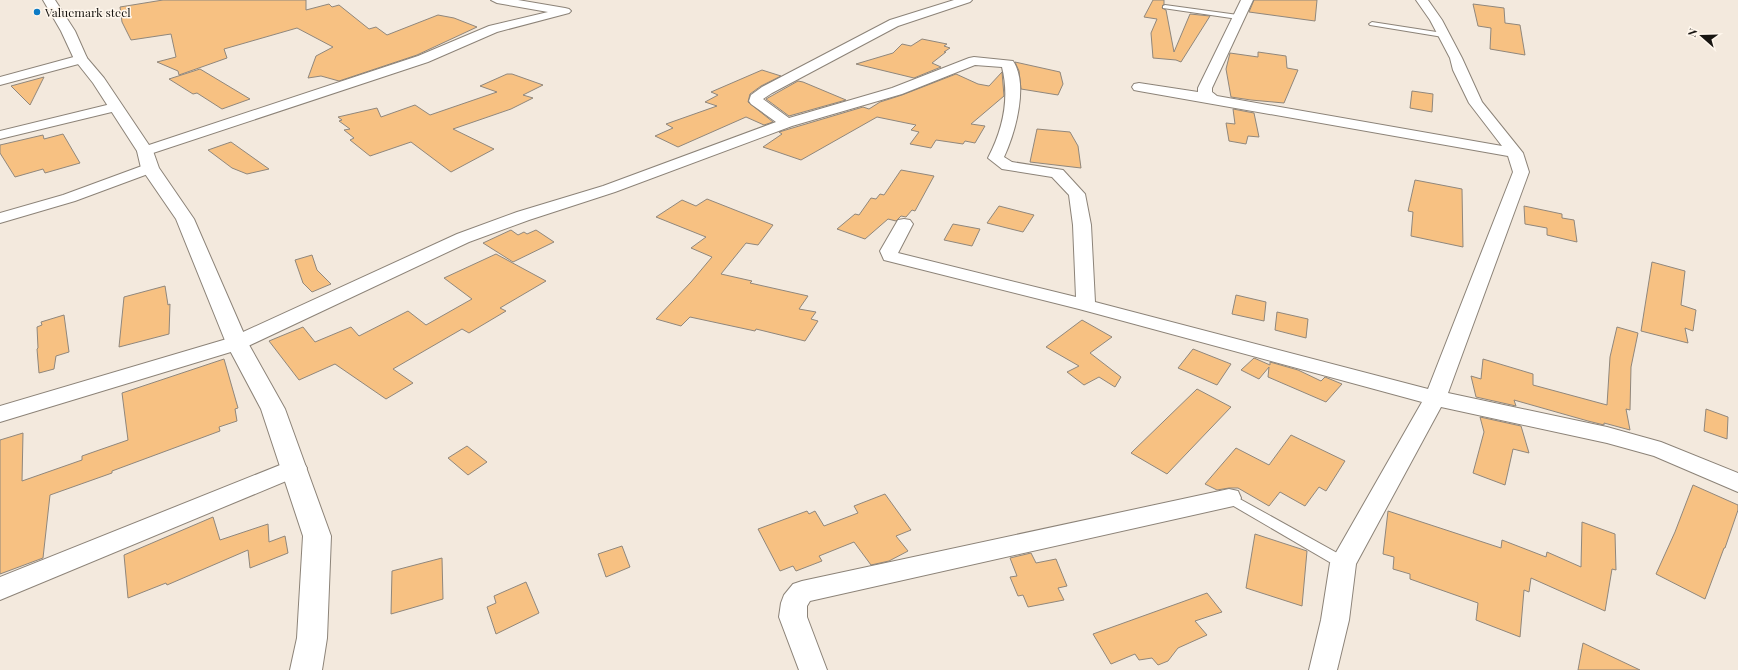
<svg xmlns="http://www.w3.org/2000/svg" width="1738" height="670" font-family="'Playfair Display',serif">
<rect width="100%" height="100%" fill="#f3e9dd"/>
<g fill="#f7c182" stroke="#90877c">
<path d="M163 0H306V10L329 4 332 7 339 5 369 29 376 27 387 35 438 15 454 18 477 27 417 55 339 81 321 76 308 78 316 56 333 47 297 28 224 49 227 58 179 75 178 71 157 62 176 57 171 34 131 40 122 22 120 7Z"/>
<path d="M1153 0H1164V4L1162 8 1166 10 1174 52 1190 14 1210 16 1181 62 1176 60 1153 58 1151 33 1157 19 1144 17Z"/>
<path d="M1254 0H1317L1315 21 1249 12Z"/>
<path d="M1473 4 1504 8 1505 23 1520 25 1525 55 1490 49 1491 28 1478 26Z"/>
<path d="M922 39 947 44 944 46 950 48 944 52H946L932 63 941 67 914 78 856 64 893 53 902 44 911 46Z"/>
<path d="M1258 52 1286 56 1287 68 1298 70 1284 103 1251 100 1231 97 1226 69 1230 53 1258 57Z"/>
<path d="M1015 62 1060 72 1063 84 1058 95 1021 89 1019 71Z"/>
<path d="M200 69 250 99 222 109 197 93 193 94 169 79Z"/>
<path d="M762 70 781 76 761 86 750 94 748 102 773 122 764 125 746 117 678 147 655 136 673 128 666 124 717 106 705 102 718 95 711 92Z"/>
<path d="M1002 72 1004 96 971 124 985 126 975 143 965 141 963 144 936 140 931 148 910 144 919 132 911 130 916 125 877 117 801 160 763 147 782 134 779 132 863 107 869 109 880 102 902 95 956 74 978 84 989 86Z"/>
<path d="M507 74H512L543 85 523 95 533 98 511 109 453 129 494 149 451 172 411 142 370 156 350 140 354 138 344 130 350 129 339 121 342 120 338 117 377 108 381 117 415 105 430 115 497 92 480 86Z"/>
<path d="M44 77 30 105 11 86Z"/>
<path d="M798 81 803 82 846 100 789 116 766 99Z"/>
<path d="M1412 91 1433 94 1432 112 1410 108Z"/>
<path d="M1233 109 1254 113 1259 137 1248 136 1246 144 1229 141 1226 123 1235 124Z"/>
<path d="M1037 129 1070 132 1078 146 1081 168 1030 162Z"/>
<path d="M63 134 80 163 45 173 43 169 15 177 0 153V145L43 135 44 139Z"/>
<path d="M231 142 269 169 247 174 232 168 208 150Z"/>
<path d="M901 170 934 176 915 211 912 210 906 217 901 216 896 221 888 219 865 239 837 229 855 214 859 215 871 198 876 199 880 194 884 195Z"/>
<path d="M1415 180 1462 189 1463 247 1411 236 1413 212 1408 211Z"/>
<path d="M707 199 773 225 758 245 746 243 721 274 752 281 750 283 808 296 799 309 816 312 811 319 818 321 805 341 756 329 755 331 690 317 681 326 656 319 691 282 712 257 691 248 706 237 656 217 682 200 696 206Z"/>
<path d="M999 206 1034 215 1023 232 987 223Z"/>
<path d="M1524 206 1562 214V218L1574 220 1577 242 1547 235V228L1525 224Z"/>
<path d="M953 224 980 229 972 246 944 240Z"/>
<path d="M511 230 518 235 524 232 527 234 536 230 554 242 513 262 483 243Z"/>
<path d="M496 254 546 281 500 308 506 311 469 333 462 329 393 369 413 383 386 399 335 364 299 380 269 341 303 327 315 342 351 327 359 336 408 311 426 325 472 299 444 278Z"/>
<path d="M312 255 317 270 331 284 312 292 303 283 295 260Z"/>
<path d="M1652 262 1685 271 1681 305 1696 310 1693 331 1685 328 1688 343 1641 331Z"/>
<path d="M165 286 168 305 170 304 169 334 119 347 124 297Z"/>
<path d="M1236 295 1266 302 1264 321 1232 314Z"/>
<path d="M1277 312 1308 319 1306 338 1275 330Z"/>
<path d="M64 315 69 352 56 356 54 369 39 373 37 349 38 348 37 327 42 325 41 322Z"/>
<path d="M1082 320 1112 337 1090 353 1121 377 1115 387 1099 377 1084 385 1067 372 1079 366 1046 347Z"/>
<path d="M1617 327 1638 333 1631 367 1630 410 1626 409 1630 430 1604 423V425L1588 421 1514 400 1516 406 1476 397 1471 376 1481 379 1483 359 1533 374V385L1607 405 1610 357Z"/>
<path d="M1193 349 1231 364 1217 385 1178 368Z"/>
<path d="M1254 358 1270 365V362L1298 370 1321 381 1325 377 1342 384 1326 402 1268 377 1269 367 1259 379 1241 370Z"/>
<path d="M224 359 238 408 235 409 237 421 219 427 220 431 112 471V473L50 495 43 558 0 574V440L23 433 22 481 82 460V456L128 440 122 393Z"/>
<path d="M1197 389 1231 407 1167 474 1131 453Z"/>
<path d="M1706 409 1728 417 1727 439 1704 431Z"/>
<path d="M1480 417 1521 426 1529 453 1513 449 1505 485 1473 473 1484 432Z"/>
<path d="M1291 435 1345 461 1326 491 1319 487 1305 506 1280 492 1269 506 1238 488H1229L1217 490 1205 484 1236 448 1269 465Z"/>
<path d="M467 446 487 462 468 475 448 458Z"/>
<path d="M1693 485 1738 505V510L1725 548H1724L1705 599 1656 574 1675 532Z"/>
<path d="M885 494 911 530 896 536 908 551 889 561 871 565 854 542 819 556 822 561 796 571 793 566 780 571 758 529 807 511 809 514 815 511 824 526 858 513 854 506Z"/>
<path d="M1388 511 1501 548 1502 540 1546 557 1547 552 1581 567 1582 522 1615 534 1616 570 1612 569 1605 611 1531 578 1529 592 1524 590 1520 637 1476 620 1478 603 1410 579V574L1393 569 1394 557 1383 554Z"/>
<path d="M213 517 220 540 268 524 269 542 285 536 288 553 250 568 248 550 167 585 166 583 128 598 124 555Z"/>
<path d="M1255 534 1307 551 1302 606 1246 588Z"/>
<path d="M622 546 630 567 606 577 598 554Z"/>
<path d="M1031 553 1036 563 1056 559 1067 586 1058 588 1064 600 1028 607 1023 595 1018 596 1010 577 1017 576 1010 558Z"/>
<path d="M442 558 443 599 391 614 392 571Z"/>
<path d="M526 582 539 613 496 634 487 607 496 603 494 596Z"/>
<path d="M1207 593 1222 612 1195 621 1207 635 1178 648 1168 661 1158 665 1152 658 1139 660 1135 654 1111 664 1093 634Z"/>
<path d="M1583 643 1640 670H1578Z"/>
</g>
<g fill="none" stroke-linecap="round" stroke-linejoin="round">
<defs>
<g id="service">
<path d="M1165 5 1238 15 1241 17 1238 19 1163 8V6Z"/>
<path d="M1372 22 1443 33 1446 35 1443 37 1370 25 1369 24Z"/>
<path d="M1229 493 1348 559 1349 563 1348 567 1343 568 1338 567 1225 501 1223 498 1225 495Z"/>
</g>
<g id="minor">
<path d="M491 0H518L565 8 569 9 571 11 569 13 497 32 428 62 150 154 145 156 140 154 137 151 140 148 418 56 489 26 548 12 497 3Z"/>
<path d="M954 0H972L970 2 898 26 772 93 763 99 789 118 892 88 969 58 974 57 1013 61C1029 85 1015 133 1004 157L1012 162 1063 170 1085 194 1091 225 1095 302 1428 389 1513 172 1508 156 1139 91 1134 90 1132 87 1134 84 1139 83 1198 92V88L1241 0H1253L1212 88V92L1217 96 1502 146 1469 103 1453 70 1450 58 1430 20 1416 0H1428L1442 20 1462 58 1482 102 1523 153 1529 172 1448 393 1607 427 1661 442 1738 473V492L1654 456 1607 443 1441 407 1356 564 1349 620 1337 670H1309L1321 620 1330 563 1422 402 1079 309 884 260 880 251 898 220 904 219 910 220 913 224 898 253 1076 297 1073 225 1069 195 1052 177 1002 169 988 158C1003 129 1010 99 1002 67L975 65 902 94 792 126 615 192 529 220 469 242 244 348 0 422V406L230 338 457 234 517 212 603 186 776 122 751 104 749 101 751 95 762 87 890 20Z"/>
<path d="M81 55 86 56 87 59 86 62 0 85V77Z"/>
<path d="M115 103 120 104 122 107 120 110 0 139V131Z"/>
<path d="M150 163 156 165 158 168 156 171 75 201 0 223V213L63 195Z"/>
<path d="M295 459 303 462 307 468 303 474 0 600V577Z"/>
<path d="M1229 489 1238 491 1241 498 1238 505 810 601 807 606V617L827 670H799L779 617 781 603 784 595 793 584 802 581Z"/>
</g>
<path id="tertiary" d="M43 0H55L75 31 87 58 104 78 153 151 159 168 194 219 248 343 285 409 331 536 327 638 322 670H290L297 638 303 536 261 409 226 343 176 219 141 168 137 151 93 83 74 59 61 31Z"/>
</defs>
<use href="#service" stroke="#8c8378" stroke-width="2"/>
<use href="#minor" stroke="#8c8378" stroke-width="2"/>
<use href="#tertiary" stroke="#8c8378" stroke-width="2"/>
<use href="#service" fill="#fff" fill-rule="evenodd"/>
<use href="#minor" fill="#fff" fill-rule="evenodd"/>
<use href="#tertiary" fill="#fff" fill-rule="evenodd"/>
</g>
<circle fill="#0d7bc5" stroke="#fff7ed" stroke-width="1.5" cx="37" cy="12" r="4"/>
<g text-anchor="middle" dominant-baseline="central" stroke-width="3" stroke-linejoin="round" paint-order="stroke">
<g font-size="12" fill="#181511" stroke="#fff7ed" text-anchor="start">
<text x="45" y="12">Valuemark steel</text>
</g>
</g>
<g transform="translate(1702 36) rotate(290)" stroke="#fff7ed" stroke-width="3" paint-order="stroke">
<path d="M0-3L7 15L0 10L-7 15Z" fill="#181511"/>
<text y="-6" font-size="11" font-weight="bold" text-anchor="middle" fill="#181511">N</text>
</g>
</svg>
